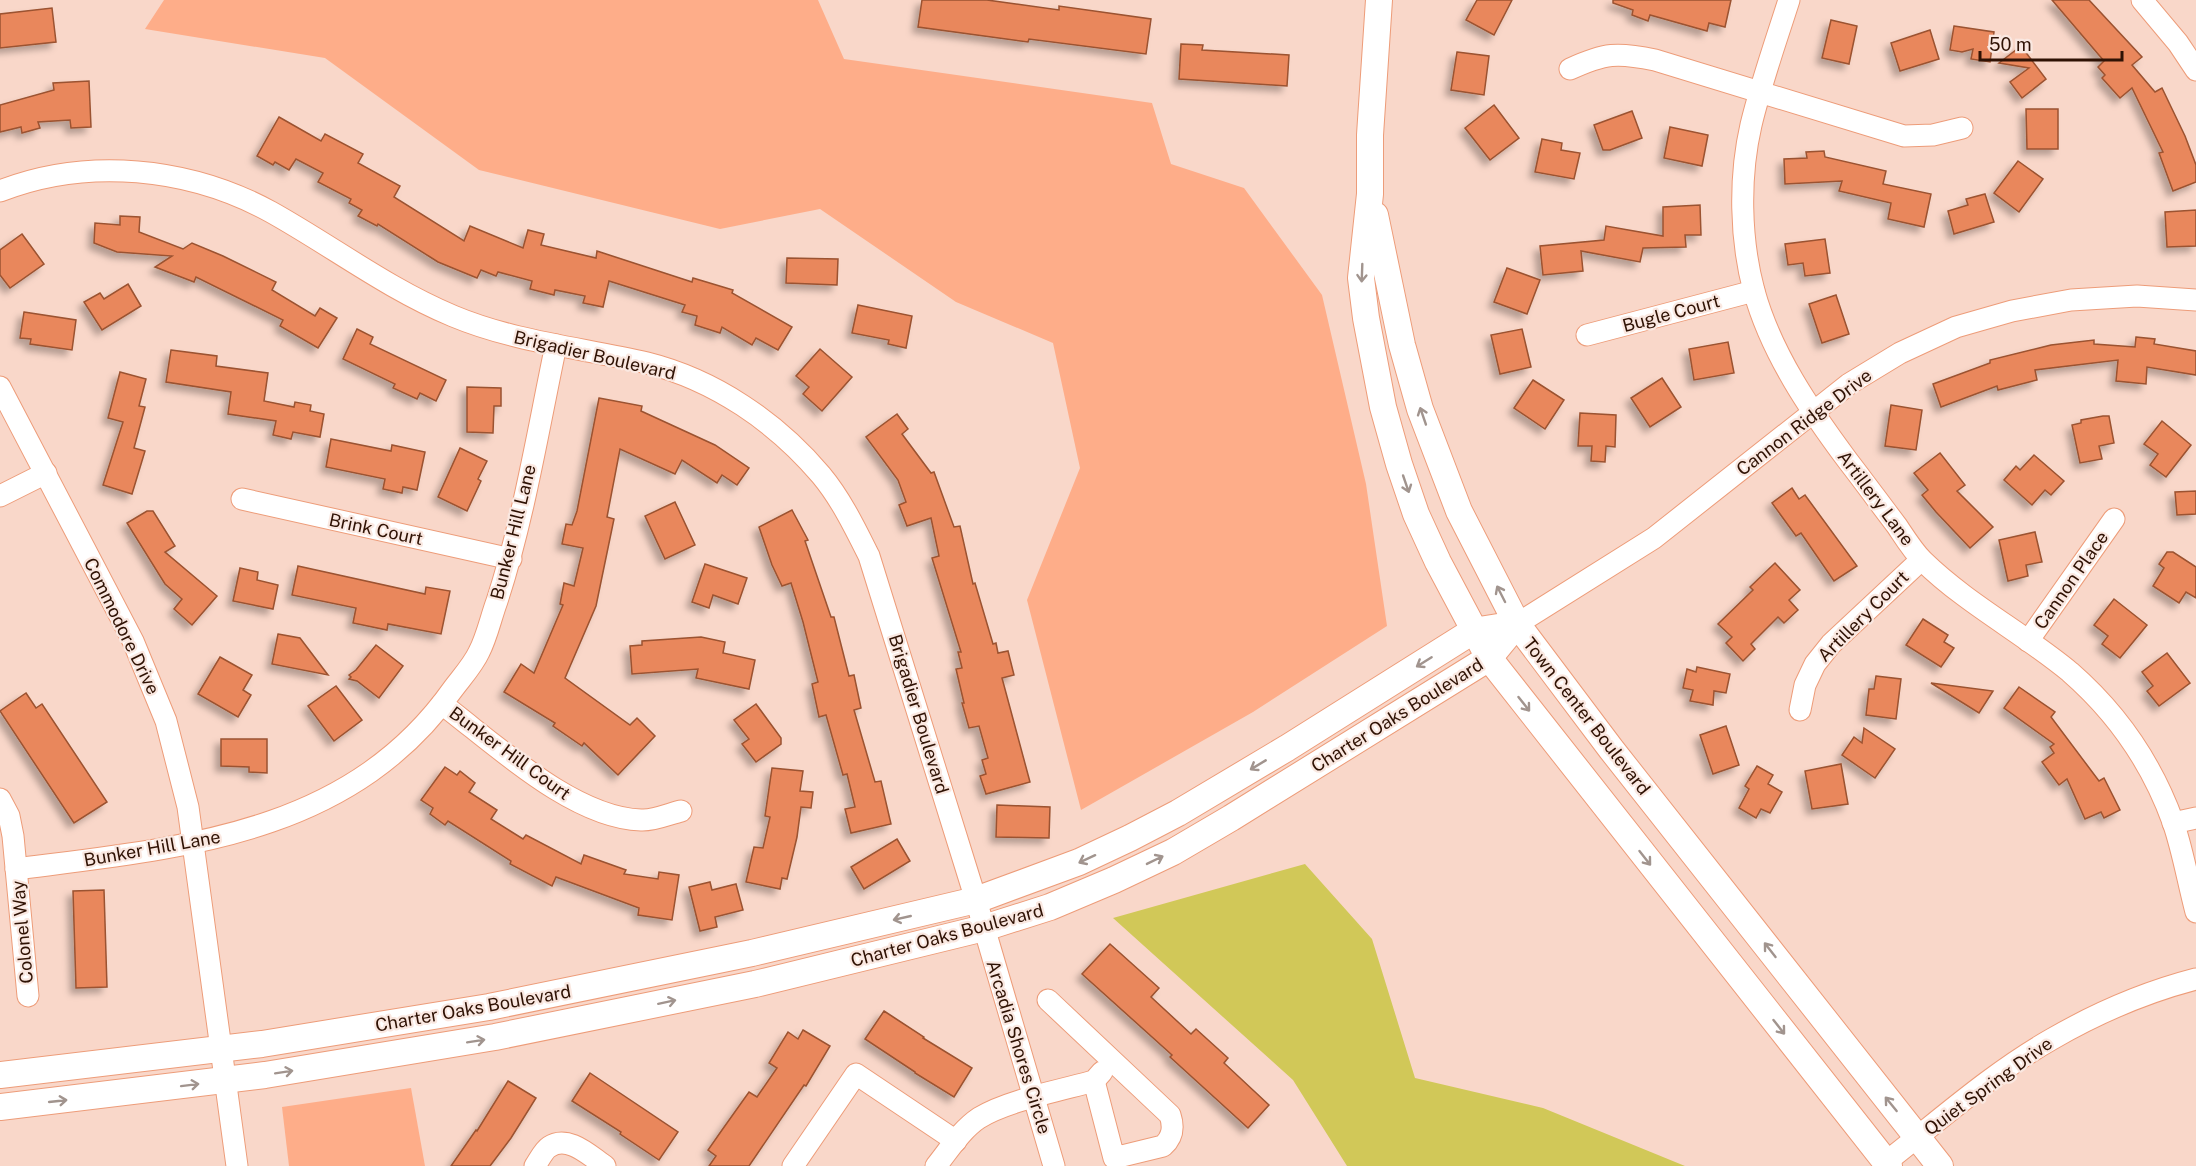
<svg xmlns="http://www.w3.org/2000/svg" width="2196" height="1166" font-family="'Public Sans',sans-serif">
<defs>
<filter id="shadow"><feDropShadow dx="-5.5" dy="5.5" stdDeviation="3" flood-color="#0004"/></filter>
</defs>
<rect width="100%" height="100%" fill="#f9d7c9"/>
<g fill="#fead89">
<path d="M164 0H818L844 59 1152 103 1171 164 1244 188 1322 295 1366 484 1387 626 1253 712 1081 810 1027 600 1080 468 1053 343 956 302 820 209 720 229 479 170 325 58 145 29Z"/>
<path d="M411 1088 425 1166H289L282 1107Z"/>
</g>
<path fill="#d1c858" d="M1305 864 1372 939 1415 1078 1543 1108 1685 1166H1347L1293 1080 1113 918Z"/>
<g fill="#e9875b" stroke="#9b5230" stroke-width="1.5" filter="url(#shadow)">
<path d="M922 0H987L1059 10V6L1151 19 1146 54 1029 39 1028 42 918 27Z"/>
<path d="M1477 0H1512L1494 35 1466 20Z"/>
<path d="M1613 0H1731L1725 27 1709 23 1707 31 1650 15 1648 21 1632 15 1633 10 1613 3Z"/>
<path d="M2052 0H2089L2142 57 2132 65 2155 92 2162 88 2185 136 2196 165V182L2173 191 2159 153 2163 152 2132 88 2120 98 2102 78 2105 75 2098 67 2104 61Z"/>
<path d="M52 8 56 42 0 48V14Z"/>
<path d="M1831 20 1857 26 1849 64 1822 58Z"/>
<path d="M1954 26 1994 32 1990 62 1971 59 1973 49 1962 52 1950 50Z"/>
<path d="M1930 30 1939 59 1900 71 1891 43Z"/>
<path d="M1181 44 1203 45 1202 50 1289 55 1287 86 1179 79Z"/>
<path d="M2021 46 2046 79 2022 98 2010 82 2029 68 1999 63Z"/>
<path d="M1457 52 1489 56 1484 95 1451 90Z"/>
<path d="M89 81 91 127 71 128 70 120 38 122 40 128 22 133 21 127 0 132V105L54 90 53 83Z"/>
<path d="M1494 105 1519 138 1490 160 1465 128Z"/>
<path d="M2026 109H2058V149H2027Z"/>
<path d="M1632 111 1642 138 1610 150H1603L1594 125Z"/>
<path d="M279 117 321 141 325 134 363 154 358 163 400 186 394 197 464 241 470 226 523 248 528 230 544 234 541 245 596 258 597 251 692 282 693 278 733 290 732 293 792 327 778 350 756 338 752 345 722 327 720 333 695 325 697 316 682 312 685 305 609 281 603 307 583 303 585 296 555 290 554 295 530 289 532 281 498 272 496 276 481 270 477 278 438 262 378 224 377 226 358 216 362 210 349 203 351 199 318 182 323 173 296 159 289 170 275 162 273 165 257 156Z"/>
<path d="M1670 127 1708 135 1702 166 1664 158Z"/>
<path d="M1542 139 1562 143 1561 150 1580 153 1574 179 1535 172Z"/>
<path d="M1824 151 1825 157 1886 171 1883 184 1931 194 1924 227 1888 219 1891 203 1839 191 1842 181 1785 184 1784 159 1807 158 1806 152Z"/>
<path d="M2018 161 2043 179 2019 212 1994 193Z"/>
<path d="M1985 194 1994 222 1954 234 1948 211 1968 205 1966 199Z"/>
<path d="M1700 205 1701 235H1685L1686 247 1643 248 1640 262 1581 251 1583 271 1543 275 1540 246 1604 240 1606 226 1663 236V207Z"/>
<path d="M2196 210V246L2167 247 2165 212Z"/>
<path d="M120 216 140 217 139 232 183 249 192 243 223 256 276 282 272 290 315 316 320 308 337 318 318 348 280 326 283 320 196 277 194 282 155 267 172 256 117 252 94 243 95 223 120 225Z"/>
<path d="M22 234 44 264 10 288 0 275V250Z"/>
<path d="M1825 239 1830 273 1805 276 1803 263 1788 265 1785 244Z"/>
<path d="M787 258 838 259 837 285 786 283Z"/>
<path d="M1507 268 1540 280 1527 314 1494 302Z"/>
<path d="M128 284 141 306 102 330 84 302 100 293 104 299Z"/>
<path d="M1836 295 1849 334 1822 343 1809 304Z"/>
<path d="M858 305 912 316 906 348 888 344 889 340 852 333Z"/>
<path d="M24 312 76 320 72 350 30 344 31 339 20 338Z"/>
<path d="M357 329 373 337 370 344 446 380 436 401 420 393 417 399 393 388 395 384 343 359Z"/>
<path d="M1522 329 1531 367 1500 374 1491 335Z"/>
<path d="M2136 337 2155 339 2154 344 2196 351V375L2147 367 2146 384 2116 381 2118 360 2035 370 2037 380 1998 390 1997 386 1941 407 1933 384 1990 363V360L2051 345 2094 340V344L2135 347Z"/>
<path d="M1728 342 1734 373 1694 380 1689 349Z"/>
<path d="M820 349 852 377 822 411 803 394 809 387 796 376Z"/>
<path d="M171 350 217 356 216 366 268 373 264 401 294 407 295 402 311 405 310 411 324 414 320 437 293 432 291 439 273 435 276 421 228 414 231 392 166 382Z"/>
<path d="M120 372 146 379 139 406 145 407 134 448 145 451 132 494 103 485 123 422 108 418Z"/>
<path d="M1662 378 1681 407 1650 427 1631 398Z"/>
<path d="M1533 380 1564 400 1545 429 1514 408Z"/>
<path d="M467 387 501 388V406H494L493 433 467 432Z"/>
<path d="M599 398 642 406 641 411 715 445 749 468 737 485 722 475 717 483 682 460 675 474 620 449 607 517 614 519 596 606 565 678 630 725 637 718 655 736 618 775 584 743 582 746 553 726 555 723 504 692 521 664 534 673 563 605 560 604 564 583 574 586 583 548 562 544 566 524 572 525 577 511Z"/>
<path d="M1891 405 1922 410 1916 450 1885 446Z"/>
<path d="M1580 413 1616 415 1615 447 1606 446 1605 462 1591 461 1592 446H1578Z"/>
<path d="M897 414 908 429 902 434 931 473 934 472 954 527 960 526 973 584 975 583 993 644 996 643 998 653 1008 651 1014 675 1002 678 1030 782 986 794 980 776 986 774 982 760 988 758 979 726 969 728 962 703H964L956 669 962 668 958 652H961L932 558 939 556 931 518 907 526 899 505 906 502 898 480 866 437Z"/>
<path d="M2103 416H2109L2114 443 2099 446 2102 459 2080 463 2072 425 2081 423V420Z"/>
<path d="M2162 421 2191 445 2166 477 2150 465 2158 454 2144 444Z"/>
<path d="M331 439 391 451 392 445 425 452 417 490 403 487 402 493 383 489 385 479 326 467Z"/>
<path d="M460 448 487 461 478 479 481 481 467 511 438 497Z"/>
<path d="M1940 453 1965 485 1957 491 1993 527 1970 548 1936 512 1922 495 1928 490 1914 473Z"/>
<path d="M2034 455 2064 481 2051 495 2045 490 2032 505 2004 480 2016 466 2020 470Z"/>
<path d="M1792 488 1799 499 1805 495 1857 566 1834 581 1801 533 1796 536 1772 503Z"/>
<path d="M2196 491V514L2177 515 2175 492Z"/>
<path d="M675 502 695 545 665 559 645 516Z"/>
<path d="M792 510 808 540 805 541 831 617H834L849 676 854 675 861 708 854 710 875 782 881 781 891 824 851 833 845 809 855 807 847 774 843 775 826 715 819 717 812 684 818 682 803 622 791 583 782 586 772 565 759 527Z"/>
<path d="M147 511H153L175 546 165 552 217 596 192 625 174 609 182 599 165 584 127 523Z"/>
<path d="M2035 532 2042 562 2026 565 2028 576 2008 581 1999 540Z"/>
<path d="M2167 552H2173L2196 567V598L2186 592 2179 603 2153 586 2164 568 2159 564Z"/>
<path d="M1775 563 1800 590 1789 600 1798 610 1784 623 1778 617 1751 644 1755 649 1743 661 1726 643 1732 637 1718 624 1753 590 1750 587Z"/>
<path d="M705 564 747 578 738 604 713 595 709 608 692 602Z"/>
<path d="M298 566 425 594 426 587 450 591 441 634 388 624 387 630 353 623 356 608 292 595Z"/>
<path d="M240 568 258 572 257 580 278 585 273 609 233 601Z"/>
<path d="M2114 599 2147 625 2120 658 2102 644 2108 636 2094 625Z"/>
<path d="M1923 619 1948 635 1944 642 1954 648 1941 667 1906 645Z"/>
<path d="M278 634 300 638 328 675 272 664Z"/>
<path d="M701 637 725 642 723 653 755 660 749 689 696 678 698 669 632 674 630 646 642 645V641Z"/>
<path d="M376 645 403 666 379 698 357 681 349 679 351 677 349 675 356 670Z"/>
<path d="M2167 653 2190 683 2159 706 2147 691 2153 686 2142 672Z"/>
<path d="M220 657 252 675 243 690 251 695 238 717 198 694Z"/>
<path d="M1697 667 1730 674 1726 693 1714 691 1713 705 1690 701 1693 690 1683 688 1687 669 1696 672Z"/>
<path d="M1876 676 1901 679 1896 719 1866 715 1869 689H1874Z"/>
<path d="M1931 683 1993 691 1979 713Z"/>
<path d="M336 686 362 720 334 741 308 706Z"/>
<path d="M2019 687 2055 712 2051 717 2099 781 2104 778 2120 810 2104 818 2101 812 2085 819 2067 779 2059 785 2042 762 2054 753 2050 747 2054 744 2004 708Z"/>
<path d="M26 693 36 708 42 704 107 802 74 823 0 711Z"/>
<path d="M756 704 781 738V744L756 762 742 744 749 739 734 720Z"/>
<path d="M1726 726 1739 765 1713 774 1700 735Z"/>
<path d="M1864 728 1895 749 1875 778 1842 755 1854 737 1862 743Z"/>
<path d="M221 739H267V773L249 772V767L221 766Z"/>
<path d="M1841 764 1848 804 1812 809 1805 771Z"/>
<path d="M1757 766 1773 775 1768 784 1782 792 1770 813 1761 809 1756 818 1739 808 1749 789 1745 786Z"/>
<path d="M445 767 457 775 460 771 475 783 469 792 497 810 491 819 523 839 526 835 581 864 584 855 626 870 624 874 658 879 659 872 679 875 672 920 638 915 639 908 556 877 552 886 510 864 511 861 448 821 445 825 430 814 433 808 421 800Z"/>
<path d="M772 768 803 771 800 791 813 792 811 808 801 807 797 837 787 879 782 878 780 889 746 882 754 847 763 848 770 817 765 816Z"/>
<path d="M997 805 1050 807 1049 838 996 837Z"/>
<path d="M897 839 910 861 864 889 851 867Z"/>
<path d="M710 882 712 890 736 884 743 910 715 917 717 927 700 931 689 887Z"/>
<path d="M104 890 107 987 76 988 73 891Z"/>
<path d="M1110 944 1159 988 1151 997 1191 1034 1196 1029 1228 1058 1224 1063 1269 1105 1248 1128 1170 1057 1172 1055 1082 974Z"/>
<path d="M884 1011 924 1037 923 1038 972 1068 954 1097 915 1073V1072L865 1039Z"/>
<path d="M803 1030 830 1046 806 1086 804 1085 749 1166H709L716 1156 708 1150 722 1130 749 1092 757 1097 777 1068 769 1063 788 1032 798 1039Z"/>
<path d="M590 1073 678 1132 659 1160 620 1134 621 1132 572 1101Z"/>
<path d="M508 1081 536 1098 511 1138 490 1166H451L476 1130 477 1131Z"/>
</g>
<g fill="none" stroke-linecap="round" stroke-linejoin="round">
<defs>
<g id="minor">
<path d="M1789 0C1776 41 1761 83 1751 125 1739 177 1740 239 1754 291 1771 353 1810 410 1848 461 1865 483 1881 505 1897 526 1905 538 1913 551 1923 561 1967 604 2023 633 2070 672 2117 713 2152 764 2173 822 2183 851 2188 882 2196 912"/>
<path d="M2142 0 2178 43 2196 70"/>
<path d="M1570 69C1605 53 1617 52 1655 60L1904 136 1933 135 1962 128"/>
<path d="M0 191C87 157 189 167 271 212 332 246 388 289 453 316 515 342 583 348 647 363 715 380 776 422 821 475 841 499 855 528 869 556L976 900 1054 1166"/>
<path d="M1587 335 1754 291"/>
<path d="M0 387 133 641 166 721 188 807 237 1166"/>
<path d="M0 496 46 473"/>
<path d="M242 499 511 559"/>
<path d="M1517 624 1654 538 1849 384 1900 353 1956 327 2012 311 2071 300 2137 296 2196 300"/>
<path d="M2028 641 2114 519"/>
<path d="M442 704C495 744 573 818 641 820 653 821 669 814 681 811"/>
<path d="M1800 710 1805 685 1815 664 1831 644 1921 560"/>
<path d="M0 799 9 816 13 836 28 996"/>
<path d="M2173 823 2196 818"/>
<path d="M16 869C179 848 349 836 453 689 462 677 473 665 479 652 487 637 491 617 497 601 524 518 538 430 556 345"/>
<path d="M1048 1000 1170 1115C1174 1127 1173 1137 1163 1146L1114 1158 1094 1081"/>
<path d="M1886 1162C1940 1120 1992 1073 2052 1039 2097 1013 2146 992 2196 979"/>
<path d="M535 1166C539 1160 544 1150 549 1147 568 1134 590 1156 605 1166"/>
<path d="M793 1166 856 1074 956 1141"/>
<path d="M936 1166C949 1150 961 1130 979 1118 1006 1101 1061 1090 1094 1081L1102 1072"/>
</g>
<g id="tertiary">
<path d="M1379 0 1370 135V194L1361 278 1366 318 1383 407 1399 464 1416 514 1438 562 1489 658 1889 1166"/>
<path d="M1375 215 1402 345 1420 409 1459 511 1517 624 1611 749 1940 1166"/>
<path d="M0 1075 262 1044 489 1007 752 953 976 900 1079 862 1130 838 1178 813 1287 748 1473 631 1517 624"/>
<path d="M0 1107 265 1075 495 1037 755 984 984 928 1050 907 1114 880 1173 852 1231 818 1489 658 1517 624"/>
</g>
</defs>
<use href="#minor" stroke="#ed9c79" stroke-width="23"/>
<use href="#tertiary" stroke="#ed9c79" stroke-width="28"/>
<use href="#minor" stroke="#fff" stroke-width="21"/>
<use href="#tertiary" stroke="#fff" stroke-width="26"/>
</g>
<defs><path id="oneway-shaft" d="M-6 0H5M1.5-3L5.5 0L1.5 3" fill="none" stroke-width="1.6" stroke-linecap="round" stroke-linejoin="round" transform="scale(1.5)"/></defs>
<g stroke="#a1948e">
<use href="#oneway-shaft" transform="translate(1362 273) rotate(92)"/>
<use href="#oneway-shaft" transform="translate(1423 416) rotate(-109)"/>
<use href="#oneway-shaft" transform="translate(1406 484) rotate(71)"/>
<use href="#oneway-shaft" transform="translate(1501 594) rotate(-117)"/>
<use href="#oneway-shaft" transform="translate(1424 662) rotate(148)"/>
<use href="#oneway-shaft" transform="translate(1524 704) rotate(52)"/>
<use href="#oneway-shaft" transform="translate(1258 765) rotate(149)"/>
<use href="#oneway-shaft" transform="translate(1645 858) rotate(52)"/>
<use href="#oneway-shaft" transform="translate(1087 859) rotate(155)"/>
<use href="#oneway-shaft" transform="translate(1155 860) rotate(-26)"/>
<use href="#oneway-shaft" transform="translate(902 918) rotate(167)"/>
<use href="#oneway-shaft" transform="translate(1770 950) rotate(-128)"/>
<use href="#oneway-shaft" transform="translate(667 1002) rotate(-12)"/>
<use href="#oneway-shaft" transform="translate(1779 1027) rotate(52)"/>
<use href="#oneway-shaft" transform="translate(476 1041) rotate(-9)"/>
<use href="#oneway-shaft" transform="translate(284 1072) rotate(-9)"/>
<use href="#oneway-shaft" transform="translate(190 1085) rotate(-7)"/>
<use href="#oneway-shaft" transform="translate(58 1101) rotate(-6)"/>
<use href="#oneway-shaft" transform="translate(1891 1104) rotate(-129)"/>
</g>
<g text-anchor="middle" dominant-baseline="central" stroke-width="4.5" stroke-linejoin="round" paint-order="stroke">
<g font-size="18" fill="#2f1204" stroke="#fae8e1">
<text transform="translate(1671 313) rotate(-15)">Bugle Court</text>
<text transform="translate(595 355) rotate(13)">Brigadier Boulevard</text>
<text transform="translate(1804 422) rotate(-37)">Cannon Ridge Drive</text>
<text transform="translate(1876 498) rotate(53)">Artillery Lane</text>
<text transform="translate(376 529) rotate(12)">Brink Court</text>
<text transform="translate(513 532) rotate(-76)">Bunker Hill Lane</text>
<text transform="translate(2071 580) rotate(-55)">Cannon Place</text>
<text transform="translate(1863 616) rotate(-45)">Artillery Court</text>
<text transform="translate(122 626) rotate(64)">Commodore Drive</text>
<text transform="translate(919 714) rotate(73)">Brigadier Boulevard</text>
<text transform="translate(1397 715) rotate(-32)">Charter Oaks Boulevard</text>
<text transform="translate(1587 716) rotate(52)">Town Center Boulevard</text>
<text transform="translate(510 753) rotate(36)">Bunker Hill Court</text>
<text transform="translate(152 848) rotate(-10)">Bunker Hill Lane</text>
<text transform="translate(22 932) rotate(-95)">Colonel Way</text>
<text transform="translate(947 935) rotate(-15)">Charter Oaks Boulevard</text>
<text transform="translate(473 1008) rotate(-10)">Charter Oaks Boulevard</text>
<text transform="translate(1019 1047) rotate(73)">Arcadia Shores Circle</text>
<text transform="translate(1988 1086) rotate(-36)">Quiet Spring Drive</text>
</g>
</g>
<path d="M1980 51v9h142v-9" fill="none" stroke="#2f1204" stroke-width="3"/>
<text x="1989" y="51" font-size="18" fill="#2f1204" stroke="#fae8e1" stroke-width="4.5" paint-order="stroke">50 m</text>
</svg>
